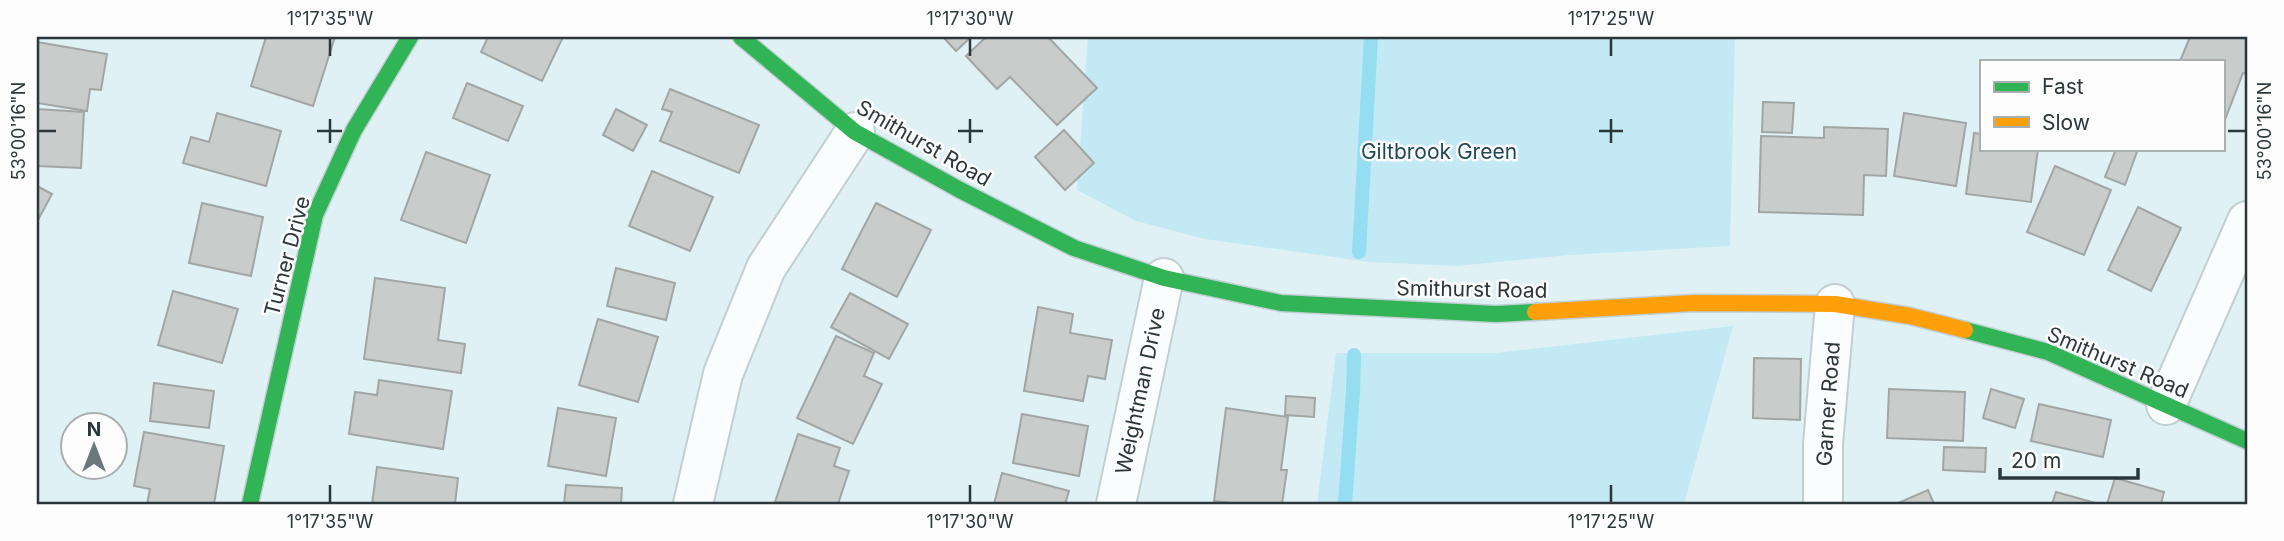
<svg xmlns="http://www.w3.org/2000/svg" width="2284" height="541" font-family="Inter,sans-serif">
<rect width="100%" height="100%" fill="#e0f1f6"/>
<g fill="#c3e9f4">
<path d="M1088 37H1735L1730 246 1570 255 1457 266 1369 262 1205 239 1136 221 1077 190Z"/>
<path d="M1733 326 1684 504H1317L1336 353H1495Z"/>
</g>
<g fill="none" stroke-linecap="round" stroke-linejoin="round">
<g stroke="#95ddf1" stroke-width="14">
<path d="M1359 252 1371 37"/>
<path d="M1345 504 1353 392 1354 355"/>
</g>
</g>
<g fill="#c8cccb" stroke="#a1a6a5" stroke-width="2">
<path d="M266 37H335L313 106 251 86Z"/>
<path d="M488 37H563L542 81 481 52Z"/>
<path d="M943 37H971L956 51Z"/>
<path d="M986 37H1048L1097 88 1057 125 1010 77 997 89 966 56Z"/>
<path d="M2190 37H2247V74L2243 73 2223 125V61H2180Z"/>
<path d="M37 42 107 54 101 90 90 89 87 111 37 103Z"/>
<path d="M467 83 523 106 508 141 453 118Z"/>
<path d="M670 89 759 125 739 173 660 141 672 112 662 109Z"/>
<path d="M1763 102 1794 103 1792 133 1762 132Z"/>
<path d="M37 109 84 112 81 168 37 166Z"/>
<path d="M616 109 647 125 633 151 603 135Z"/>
<path d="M217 113 281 131 266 186 183 163 191 137 209 142Z"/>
<path d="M1904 113 1966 123 1956 186 1894 176Z"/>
<path d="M1824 127 1888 129 1886 176 1864 175 1863 215 1759 212 1761 136 1824 138Z"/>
<path d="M1064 130 1094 163 1065 190 1035 157Z"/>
<path d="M1974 133 1981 134V149H2038L2031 202 1966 194Z"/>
<path d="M2116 149H2138L2125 185 2105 177Z"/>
<path d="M426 152 490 175 466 243 401 220Z"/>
<path d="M2055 166 2111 190 2084 255 2027 232Z"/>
<path d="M652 171 713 197 690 251 629 226Z"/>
<path d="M37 186 52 194 37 222Z"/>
<path d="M202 203 263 217 251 276 189 263Z"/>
<path d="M876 203 931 230 897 297 842 269Z"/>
<path d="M2138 207 2181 228 2151 291 2108 270Z"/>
<path d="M616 268 675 283 666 320 607 306Z"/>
<path d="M375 278 445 288 438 340 465 344 461 373 364 359Z"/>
<path d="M173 291 238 309 222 363 158 345Z"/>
<path d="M850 293 908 324 889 359 831 327Z"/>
<path d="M1038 307 1073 314 1070 333 1112 340 1105 379 1088 376 1083 401 1024 391Z"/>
<path d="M598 319 658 337 638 402 579 385Z"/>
<path d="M836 336 874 353 864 376 882 384 853 444 797 418Z"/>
<path d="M1754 358 1801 359 1800 420 1753 418Z"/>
<path d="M379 380 452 391 443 449 349 434 355 392 377 395Z"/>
<path d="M154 383 214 391 209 428 150 421Z"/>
<path d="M1889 389 1965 392 1963 441 1887 438Z"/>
<path d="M1991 389 2024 399 2015 428 1983 418Z"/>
<path d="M1286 396 1315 398 1314 417 1285 415Z"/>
<path d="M2039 404 2111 420 2103 457 2031 441Z"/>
<path d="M558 408 616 418 606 476 548 466Z"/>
<path d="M1226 408 1288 417 1281 470H1287L1282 504H1241L1214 501Z"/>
<path d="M1022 414 1088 426 1079 476 1013 463Z"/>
<path d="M144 432 224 446 214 504H147L150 489 134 486Z"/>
<path d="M798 434 840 448 834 466 849 471 838 504 775 502Z"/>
<path d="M1944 447 1986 448 1985 472 1943 470Z"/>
<path d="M377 467 458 478 455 504H372Z"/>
<path d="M1002 473 1069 491 1065 504H994Z"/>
<path d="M2115 478 2164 492 2161 504H2107Z"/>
<path d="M566 485 622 488 621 504H564Z"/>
<path d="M1928 490 1934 504H1896Z"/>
<path d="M2056 492 2099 504H2052Z"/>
</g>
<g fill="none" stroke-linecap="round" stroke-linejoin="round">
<defs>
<g id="street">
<path d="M2166 405 2247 221"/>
<path d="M693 504 723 374 766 268 855 132"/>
<path d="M1116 504 1164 278"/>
<path d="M1823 504V444L1835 304"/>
</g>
<g id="fast">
<path d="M741 37 855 132 960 190 1074 248 1164 278 1281 303 1496 314 1535 312"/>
<path d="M1965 330 2048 352 2247 441"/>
<path d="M250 504 315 215 354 130 410 37"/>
</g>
<path id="slow" d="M1535 312 1694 303 1835 304 1910 316 1965 330"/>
</defs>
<use href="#street" stroke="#c1ced2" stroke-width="42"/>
<use href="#fast" stroke="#c1ced2" stroke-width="19"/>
<use href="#slow" stroke="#c1ced2" stroke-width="19"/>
<use href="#street" stroke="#fafdfe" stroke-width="38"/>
<use href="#fast" stroke="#30b455" stroke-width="16"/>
<use href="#slow" stroke="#ff9f0a" stroke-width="16"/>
</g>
<path fill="none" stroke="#2b373b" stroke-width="2.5" d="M330 38V56M970 38V56M1611 38V56M330 119V143M970 119V143M1611 119V143M38 131H56M317 131H342M958 131H983M1599 131H1623M2228 131H2246M330 485V503M970 485V503M1611 485V503"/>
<g text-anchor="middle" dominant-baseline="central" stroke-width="5" stroke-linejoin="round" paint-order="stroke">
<g font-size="21" fill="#2b373b" stroke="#fdfdfd">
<text transform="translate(924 143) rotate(30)">Smithurst Road</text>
<text transform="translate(287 256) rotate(-75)">Turner Drive</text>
<text transform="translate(1472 289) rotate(1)">Smithurst Road</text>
<text transform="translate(2118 362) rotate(23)">Smithurst Road</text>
<text transform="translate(1140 391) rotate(-78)">Weightman Drive</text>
<text transform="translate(1828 404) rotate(-86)">Garner Road</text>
</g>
<g font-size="21" fill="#1e4955" stroke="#fdfdfd">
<text x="1439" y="151">Giltbrook Green</text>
</g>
</g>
<rect width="2284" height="541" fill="none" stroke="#fdfdfd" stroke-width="77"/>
<rect x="1980" y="60" width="245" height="91" fill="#fdfdfd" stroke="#a9aeaf" stroke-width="2"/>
<rect x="1994" y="82" width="35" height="10" fill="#30b455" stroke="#a9aeaf" stroke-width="2"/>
<text x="2042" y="94" font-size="21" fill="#2b373b">Fast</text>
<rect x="1994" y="117" width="35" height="10" fill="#ff9f0a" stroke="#a9aeaf" stroke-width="2"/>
<text x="2042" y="130" font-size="21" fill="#2b373b">Slow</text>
<g transform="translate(94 446)"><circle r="33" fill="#fdfdfd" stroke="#a9aeaf" stroke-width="2"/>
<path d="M0-5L12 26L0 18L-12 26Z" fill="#6a787c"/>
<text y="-10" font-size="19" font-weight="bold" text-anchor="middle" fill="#2b373b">N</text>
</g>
<path d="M2000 468v10h138v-10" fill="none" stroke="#2b373b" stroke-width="3.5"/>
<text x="2011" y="468" font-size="21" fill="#2b373b" stroke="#fdfdfd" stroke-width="5" paint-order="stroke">20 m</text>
<rect x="38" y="38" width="2208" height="465" fill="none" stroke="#2b373b" stroke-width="2.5"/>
<g font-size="18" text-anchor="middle" fill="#2b373b">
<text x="330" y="25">1°17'35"W</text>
<text x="970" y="25">1°17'30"W</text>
<text x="1611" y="25">1°17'25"W</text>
<text transform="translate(19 131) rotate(-90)" y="6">53°00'16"N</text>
<text transform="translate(2265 131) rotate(-90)" y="6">53°00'16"N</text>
<text x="330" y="528">1°17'35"W</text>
<text x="970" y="528">1°17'30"W</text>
<text x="1611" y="528">1°17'25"W</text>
</g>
</svg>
